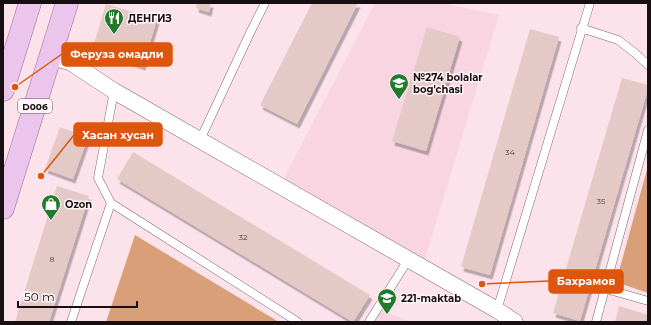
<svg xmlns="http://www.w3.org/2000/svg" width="651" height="325" font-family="Montserrat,sans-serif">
<defs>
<filter id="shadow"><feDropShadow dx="2.5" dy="4.5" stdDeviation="0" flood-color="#0004"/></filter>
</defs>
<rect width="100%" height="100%" fill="#fce2eb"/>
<g fill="#f8d5e1">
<path d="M375 3H441L499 15 425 259 281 184Z"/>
<path d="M379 309 411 322H376Z"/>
</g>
<g fill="#d99f78">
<path d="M648 166V293L616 282Z"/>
<path d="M135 235 279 322H106Z"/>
</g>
<g fill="#e4c9c6" filter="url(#shadow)">
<path d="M197 3H211L209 12 196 8Z"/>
<path d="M312 3H358L297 124 260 105Z"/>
<path d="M106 4 157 19 143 66 92 50Z"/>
<path d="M427 27 460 37 426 151 392 141Z"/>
<path d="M530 29 559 37 490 275 461 267Z"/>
<path d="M622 78 648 85V89L580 321 553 313Z"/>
<path d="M60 127 88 137 73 179 45 169Z"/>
<path d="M133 152 370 295 353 322 117 179Z"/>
<path d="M57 186 89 196 49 322H15Z"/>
<path d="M619 306 648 315V322H615Z"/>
</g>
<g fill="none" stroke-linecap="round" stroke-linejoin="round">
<defs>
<g id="service">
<path d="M581 28 618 40 635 53 648 65"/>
<path d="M200 140 250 33 265 3"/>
<path d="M111 203 298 322"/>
<path d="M606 289 648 301"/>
<path d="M497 310 590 3"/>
<path d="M71 322 111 203 98 178 114 91"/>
<path d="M369 322 408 260"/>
<path d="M596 322 648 130"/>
</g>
<path id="minor" d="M50 57 70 62 114 91 497 310 515 322"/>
<g id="primary">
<path d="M3 90 30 3"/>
<path d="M3 208 67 3"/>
</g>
</defs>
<use href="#service" stroke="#7e676f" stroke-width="9"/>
<use href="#minor" stroke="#7e676f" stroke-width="17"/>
<use href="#primary" stroke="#996c99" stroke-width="23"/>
<use href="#service" stroke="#fff" stroke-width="8"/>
<use href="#minor" stroke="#fff" stroke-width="16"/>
<use href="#primary" stroke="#ecc5ed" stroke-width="22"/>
</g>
<defs>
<symbol id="restaurant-pin" viewBox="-11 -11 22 30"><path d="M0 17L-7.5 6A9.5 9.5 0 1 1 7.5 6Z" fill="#207b2b" stroke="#fff4f8"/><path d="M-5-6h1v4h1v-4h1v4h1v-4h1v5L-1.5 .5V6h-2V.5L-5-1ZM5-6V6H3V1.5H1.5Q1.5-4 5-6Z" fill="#fff"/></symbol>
<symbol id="school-pin" viewBox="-11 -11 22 30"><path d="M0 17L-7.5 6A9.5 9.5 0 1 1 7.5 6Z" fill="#207b2b" stroke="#fff4f8"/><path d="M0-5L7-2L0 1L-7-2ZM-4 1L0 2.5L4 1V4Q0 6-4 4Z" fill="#fff"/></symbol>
<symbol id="shop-pin" viewBox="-11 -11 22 30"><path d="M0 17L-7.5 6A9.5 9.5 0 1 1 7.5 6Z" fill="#207b2b" stroke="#fff4f8"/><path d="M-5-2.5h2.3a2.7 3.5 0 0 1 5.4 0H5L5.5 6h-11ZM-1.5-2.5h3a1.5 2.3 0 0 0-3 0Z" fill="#fff"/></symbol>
</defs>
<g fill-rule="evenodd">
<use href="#restaurant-pin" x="103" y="7" width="22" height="30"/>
<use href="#school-pin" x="388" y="72" width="22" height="30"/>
<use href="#shop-pin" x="40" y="193" width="22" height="30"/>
<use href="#school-pin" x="376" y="287" width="22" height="30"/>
</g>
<g text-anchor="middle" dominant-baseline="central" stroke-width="3" stroke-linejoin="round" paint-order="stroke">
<g font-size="8" fill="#4b3e3f">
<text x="510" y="152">34</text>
<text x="601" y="201">35</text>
<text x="243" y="237">32</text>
<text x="52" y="259">8</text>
</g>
<rect fill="#fff4f8" stroke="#5d5457" stroke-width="1" x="18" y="99" width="34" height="14" rx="3"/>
<g font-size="9" font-weight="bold" fill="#180f12">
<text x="35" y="106">D006</text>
</g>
<g font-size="10" font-weight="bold" fill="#180f12" stroke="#fff4f8" text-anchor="start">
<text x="128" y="18">ДЕНГИЗ</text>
<text x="413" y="77">№274 bolalar<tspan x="413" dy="12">bog'chasi</tspan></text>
<text x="65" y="204">Ozon</text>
<text x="401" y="298">221-maktab</text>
</g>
</g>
<path fill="none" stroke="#de550c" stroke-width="1.5" d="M15 87L62 54M41 176L74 135M482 284L549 281"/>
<g fill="#de550c" stroke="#fff4f8" stroke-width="1.5">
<circle cx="15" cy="87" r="4"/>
<circle cx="41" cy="176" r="4"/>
<circle cx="482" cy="284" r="4"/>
</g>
<g fill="#de550c" stroke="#de550c" stroke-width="1.5">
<rect x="62" y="43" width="110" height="23" rx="4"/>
<rect x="74" y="123" width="88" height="23" rx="4"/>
<rect x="549" y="270" width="74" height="23" rx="4"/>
</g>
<g font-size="11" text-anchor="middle" font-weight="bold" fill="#fff">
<text x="117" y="58">Феруза омадли</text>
<text x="118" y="139">Хасан хусан</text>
<text x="586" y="285">Бахрамов</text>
</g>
<rect width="651" height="325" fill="none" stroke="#180f12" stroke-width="8"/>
<path d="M18 301v6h119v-6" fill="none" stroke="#180f12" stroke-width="2"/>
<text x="24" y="301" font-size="12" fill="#180f12" stroke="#fff4f8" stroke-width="3" paint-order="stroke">50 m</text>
</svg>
